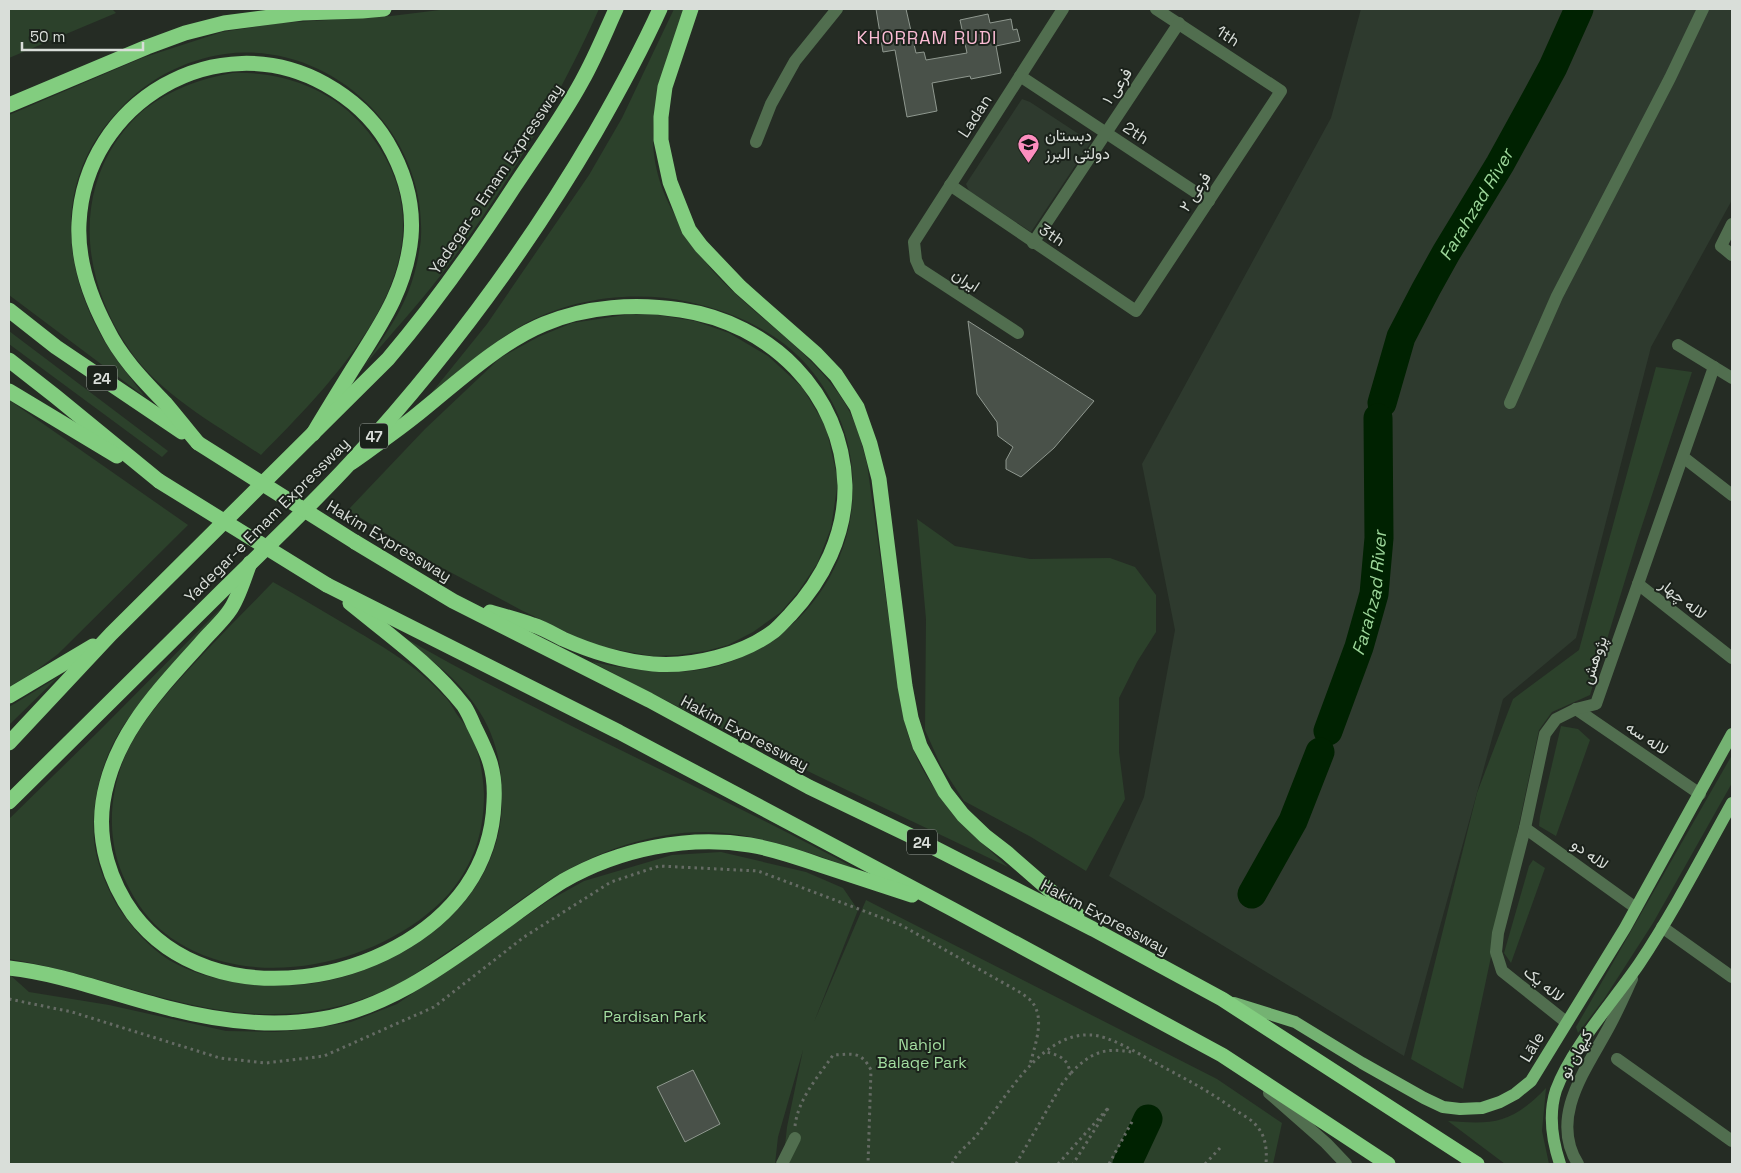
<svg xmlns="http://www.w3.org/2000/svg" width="1741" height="1173" font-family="'Space Grotesk',Vazirmatn,sans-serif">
<rect width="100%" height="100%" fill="#252c24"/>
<g fill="#2e3a2e">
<path d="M1361 9H1732V200L1651 347 1576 638 1503 699 1404 1056 1109 876 1144 797 1175 630 1142 464 1331 118Z"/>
<path d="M1022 99 1030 102 1091 142 1031 232 969 191 966 184Z"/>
</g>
<g fill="#2c412b">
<path d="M9 9H112L116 13 9 58Z"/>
<path d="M448 9H599C557 103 503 193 441 275 417 306 390 335 365 365 390 327 409 304 418 258 419 251 421 243 421 236 426 131 330 40 225 54 184 60 148 79 120 109 56 175 59 262 103 339 115 359 131 378 145 397L9 295V115L142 58 222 32 281 23 391 16Z"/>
<path d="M674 9H685C679 31 672 52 666 74 660 94 653 113 653 133 652 170 665 203 686 232 694 244 702 258 712 270 751 314 804 345 839 394 854 415 861 439 867 464L901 705C904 718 906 731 911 743 929 794 969 831 1008 867 868 800 729 735 592 662 634 670 679 678 721 665 851 624 896 467 806 364 777 331 731 311 689 302 634 290 570 298 521 326 488 345 459 372 429 396L487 324 589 175 622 118Z"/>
<path d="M232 73C281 71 331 88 364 127 466 247 345 370 261 455 217 425 160 395 129 349 87 288 73 208 115 143 123 131 134 118 145 109 171 89 200 79 232 73Z"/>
<path d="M631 314 658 315 695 321 729 333 768 356 802 387 826 427 838 481 831 528 817 564 798 592 781 612 753 632 728 645 706 651 678 655 652 656 608 648 587 642 521 610 435 564 348 510 425 429 500 358 538 337 572 323Z"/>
<path d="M9 330V331L168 451 162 457 9 344Z"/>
<path d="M1656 367 1692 372 1637 541 1590 695 1552 712 1539 730 1463 1089 1411 1059 1477 793 1513 699 1579 650Z"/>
<path d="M9 400 188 525 58 654 34 672 9 687Z"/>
<path d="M917 519 955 546 1030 559 1110 558 1135 567 1156 595V632L1137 662 1119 698V752L1125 799 1086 871 1031 837 964 801 941 766 925 730 926 619Z"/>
<path d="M273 582C300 597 326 613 353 629 386 649 416 665 442 694 448 699 452 706 456 713 461 720 468 728 472 737 480 755 483 775 484 794 484 828 476 858 455 886 447 897 437 906 426 915 357 970 240 991 166 934 149 921 136 903 127 884 106 844 108 795 126 754 144 716 175 684 204 653 227 629 250 606 273 582Z"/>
<path d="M227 602C206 627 184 651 163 676 148 694 132 711 120 731 101 762 91 803 94 840 96 863 108 891 120 910 134 930 149 947 169 960 191 973 216 979 241 983 270 986 298 987 327 981 416 962 504 895 502 797 502 763 495 733 475 705 454 674 421 652 391 630 542 718 704 786 858 870 819 856 781 842 740 835 675 824 609 845 553 878 519 899 489 925 456 946 436 959 416 975 394 986 374 996 348 1005 325 1009 214 1031 117 976 9 959V819L100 730Z"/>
<path d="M58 677 9 725V707Z"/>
<path d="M1561 726 1578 729 1590 740 1556 836 1539 826 1540 816Z"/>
<path d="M1732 755V783L1653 923 1604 999 1578 1033 1576 1027Z"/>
<path d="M721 852 806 872 843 888 858 910 814 1022 866 900 1217 1079 1282 1123 1273 1164H783L787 1127 803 1050 778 1137 775 1164H9V974L29 992 109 1005 226 1031 275 1032 311 1029 351 1022 397 1004 548 901 584 881 672 855Z"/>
<path d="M1533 860 1545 868 1511 963 1504 953 1529 866Z"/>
<path d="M1546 1088 1542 1131 1549 1164H1505L1448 1121C1495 1125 1512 1123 1546 1088Z"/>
</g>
<path fill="#002201" d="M1138 1120 1157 1127 1139 1164H1119Z"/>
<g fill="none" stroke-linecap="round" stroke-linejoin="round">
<g stroke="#002201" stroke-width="29">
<path id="s1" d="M1382 403 1401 337 1426 289 1446 253 1500 164 1533 104 1553 67 1579 9"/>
<path id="s2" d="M1328 731 1359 647 1374 594 1379 538 1378 418"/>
<path d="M1252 894 1293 821 1320 752"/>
<path d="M1127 1164 1148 1119"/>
</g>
</g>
<g fill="#495149" stroke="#8f988f">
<path d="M876 9H906L916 53 924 52 926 60 967 53 960 20 988 14 990 23 1011 19 1013 30 1017 29 1020 41 996 46 1001 73 971 79 970 76 932 83 937 111 907 117 895 50 883 52Z"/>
<path d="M968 321 1094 401 1054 448 1021 477 1006 469V460L1013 447 998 436 997 422 977 394Z"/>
<path d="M693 1070 720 1124 685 1142 657 1087Z"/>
</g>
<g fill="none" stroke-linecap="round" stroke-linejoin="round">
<g stroke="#656b64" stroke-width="3" stroke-dasharray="2.5 4" stroke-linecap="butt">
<path d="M9 999 72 1012 220 1058 266 1063 324 1056 434 1007 524 937 611 882 659 866 758 871 901 925 1023 994C1026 997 1030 999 1032 1002 1046 1019 1034 1047 1030 1065"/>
<path d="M1071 1073C1090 1053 1104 1047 1131 1052"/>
<path d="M795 1126C798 1099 818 1077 833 1055 854 1054 861 1051 871 1070L868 1164"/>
<path d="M952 1164C957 1152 968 1145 976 1136 1004 1101 1040 1032 1091 1035 1107 1035 1136 1052 1150 1060 1180 1076 1208 1090 1235 1110 1241 1114 1249 1118 1254 1123 1266 1135 1267 1148 1266 1164"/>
<path d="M1016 1164 1062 1084 1070 1074C1069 1059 1059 1055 1046 1052"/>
<path d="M1058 1164 1109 1107 1073 1164"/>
<path d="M1109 1164 1133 1120"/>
<path d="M1205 1164 1220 1148"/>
</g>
<g stroke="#516e4f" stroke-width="12">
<path d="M1020 76 1209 201"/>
<path d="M756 142 771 104 795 61 837 9"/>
<path d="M950 185 1136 311 1281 91 1156 9"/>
<path d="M1732 224 1721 246 1732 255"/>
<path d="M1033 243 1179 23"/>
<path d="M1018 333 920 269 916 260 914 242 1063 9"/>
<path d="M1678 345 1732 378"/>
<path d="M1510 403 1557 296 1670 78 1703 9"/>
<path d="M1683 457 1732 495"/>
<path d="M1638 584 1732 658"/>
<path d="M1576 709 1700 794"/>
<path d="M1525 828 1636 908"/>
<path d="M1662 927 1732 977"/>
<path d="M1566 1022 1502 971 1496 952 1498 933 1525 828 1545 734 1556 719 1576 709 1596 704 1714 367"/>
<path d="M1617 1059 1732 1141"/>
<path d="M1269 1093 1326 1143 1346 1164"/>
<path d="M782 1164 795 1138"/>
<path d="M1578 1164C1548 1116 1588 1067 1610 1025 1618 1010 1625 994 1632 979"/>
</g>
<g stroke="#74b272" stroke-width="12">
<path d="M1234 1003 1295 1022 1362 1063 1424 1098 1443 1107 1460 1109 1482 1108 1500 1102 1515 1094 1531 1081 1625 928 1732 734"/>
<path d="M1560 1164C1552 1140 1548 1115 1556 1090 1572 1047 1613 1002 1639 964 1673 913 1702 857 1732 803"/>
</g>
<g stroke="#82cd7f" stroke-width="15">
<path d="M691 9 665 87 661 117V140L670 182 689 230 701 246 740 287 816 354 836 375 857 407 870 444 879 479 905 686 911 718 920 746 945 792 963 815 985 836 1007 853 1077 914"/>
<path d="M9 105 147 47 185 33 224 23 302 13 362 11 384 9"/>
<path d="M9 310 56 347 182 432"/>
<path d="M9 360 55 396 159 481"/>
<path d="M9 391 117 456"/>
<path d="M198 443C187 430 177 417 166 404 144 381 121 358 107 329 90 297 77 260 79 223 85 102 217 24 325 84 350 98 372 117 387 142 404 171 414 203 411 237 406 290 379 327 352 370 339 391 326 412 313 434"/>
<path d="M351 463C372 448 394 433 414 417 453 386 498 343 544 324 587 306 636 303 681 310 770 323 842 393 845 485 846 534 823 580 790 615 785 620 780 626 774 631 742 655 693 667 653 664 622 661 592 652 563 639 553 634 543 628 533 625 519 620 504 616 490 612"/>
<path d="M355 542 453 601 649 700 809 787 911 836 1093 929 1222 999 1477 1164"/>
<path d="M250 563C244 578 239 597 230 610 222 622 209 633 200 644 157 692 113 736 103 802 97 842 110 882 133 914 212 1019 397 985 466 887 484 861 493 833 494 802 496 770 488 754 474 726 471 719 468 712 464 706 432 665 389 635 350 603"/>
<path d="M327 585 619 732 952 909 1222 1055 1388 1164"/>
<path d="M9 696 93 646"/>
<path d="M9 743 111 634 388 359C434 305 475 247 514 187 537 152 562 118 582 81 595 58 605 33 616 9"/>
<path d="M9 802C76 735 144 668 212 601 258 555 307 510 351 462 444 361 526 251 595 133 618 93 641 51 660 9"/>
<path d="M9 968C64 974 115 995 168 1008 218 1021 271 1028 322 1019 384 1008 437 971 488 934 512 917 539 896 563 881 619 849 687 835 750 845 774 849 797 857 820 865 850 875 881 885 912 895"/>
</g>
<g stroke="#82cd7f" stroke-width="15">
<path d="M198 443 355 542"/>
<path d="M159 481 327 585"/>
</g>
</g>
<defs>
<symbol id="school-pin" viewBox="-11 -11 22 30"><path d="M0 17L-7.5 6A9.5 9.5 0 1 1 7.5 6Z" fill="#fd8ebf" stroke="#1b221b"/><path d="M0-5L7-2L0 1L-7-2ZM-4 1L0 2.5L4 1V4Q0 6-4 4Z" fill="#111"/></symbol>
</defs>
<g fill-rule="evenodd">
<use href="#school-pin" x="1016" y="132" width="25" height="34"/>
</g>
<g text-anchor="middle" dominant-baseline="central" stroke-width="4" stroke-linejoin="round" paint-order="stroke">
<g fill="#1b221b" stroke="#a0a6a0" stroke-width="1">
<rect x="87" y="365.5" width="30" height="25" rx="4"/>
<rect x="360" y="423.5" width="28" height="25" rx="4"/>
<rect x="907" y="829.5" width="30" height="25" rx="4"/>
</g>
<g font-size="15" font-weight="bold" fill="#d9ded9">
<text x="102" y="378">24</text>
<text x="374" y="436">47</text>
<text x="922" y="842">24</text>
</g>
<g font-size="16" fill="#d9ded9" stroke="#1b221b">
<text transform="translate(1228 36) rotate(33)">1th</text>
<text transform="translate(1117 86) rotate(-56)">فرعی ۱</text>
<text transform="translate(975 116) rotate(-57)">Ladan</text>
<text transform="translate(1136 133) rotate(33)">2th</text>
<text transform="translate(496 179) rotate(-56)">Yadegar-e Emam Expressway</text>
<text transform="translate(1195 192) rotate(-56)">فرعی ۲</text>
<text transform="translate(1052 235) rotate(34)">3th</text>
<text transform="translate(966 280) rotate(33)">ایران</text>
<text transform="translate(267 520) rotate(-45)">Yadegar-e Emam Expressway</text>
<text transform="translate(389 541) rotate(31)">Hakim Expressway</text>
<text transform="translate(1683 599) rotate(38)">لاله چهار</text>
<text transform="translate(1594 660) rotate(-71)">پژوهش</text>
<text transform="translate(745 733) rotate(28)">Hakim Expressway</text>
<text transform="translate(1647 738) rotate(34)">لاله سه</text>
<text transform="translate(1590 854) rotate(36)">لاله دو</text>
<text transform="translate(1105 917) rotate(28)">Hakim Expressway</text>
<text transform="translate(1544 984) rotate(39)">لاله یک</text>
<text transform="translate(1532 1047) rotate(-59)">Lāle</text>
<text transform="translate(1576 1054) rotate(-62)">کیهان نو</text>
</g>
<g font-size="16" fill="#d9ded9" stroke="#1b221b" text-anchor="start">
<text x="1045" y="135">دبستان<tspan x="1045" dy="18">دولتی البرز</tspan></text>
</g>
<g font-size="16" fill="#a3dda0" stroke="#1b221b">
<text x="655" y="1016">Pardisan Park</text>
<text x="922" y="1044">Nahjol<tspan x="922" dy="18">Balaqe Park</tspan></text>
</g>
<g font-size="18" letter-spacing="1" fill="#fcbcd5" stroke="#1b221b">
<text x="927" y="37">KHORRAM RUDI</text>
</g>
<g font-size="18" font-style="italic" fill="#9cd699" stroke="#1b221b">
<text stroke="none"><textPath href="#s1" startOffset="221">Farahzad River</textPath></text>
<text stroke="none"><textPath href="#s2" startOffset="145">Farahzad River</textPath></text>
</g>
</g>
<rect width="1741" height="1173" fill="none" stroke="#d9ded9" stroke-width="20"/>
<path d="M22 42v8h121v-8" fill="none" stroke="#d9ded9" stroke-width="2.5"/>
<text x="30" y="42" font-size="15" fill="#d9ded9" stroke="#1b221b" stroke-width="4" paint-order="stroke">50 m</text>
</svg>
